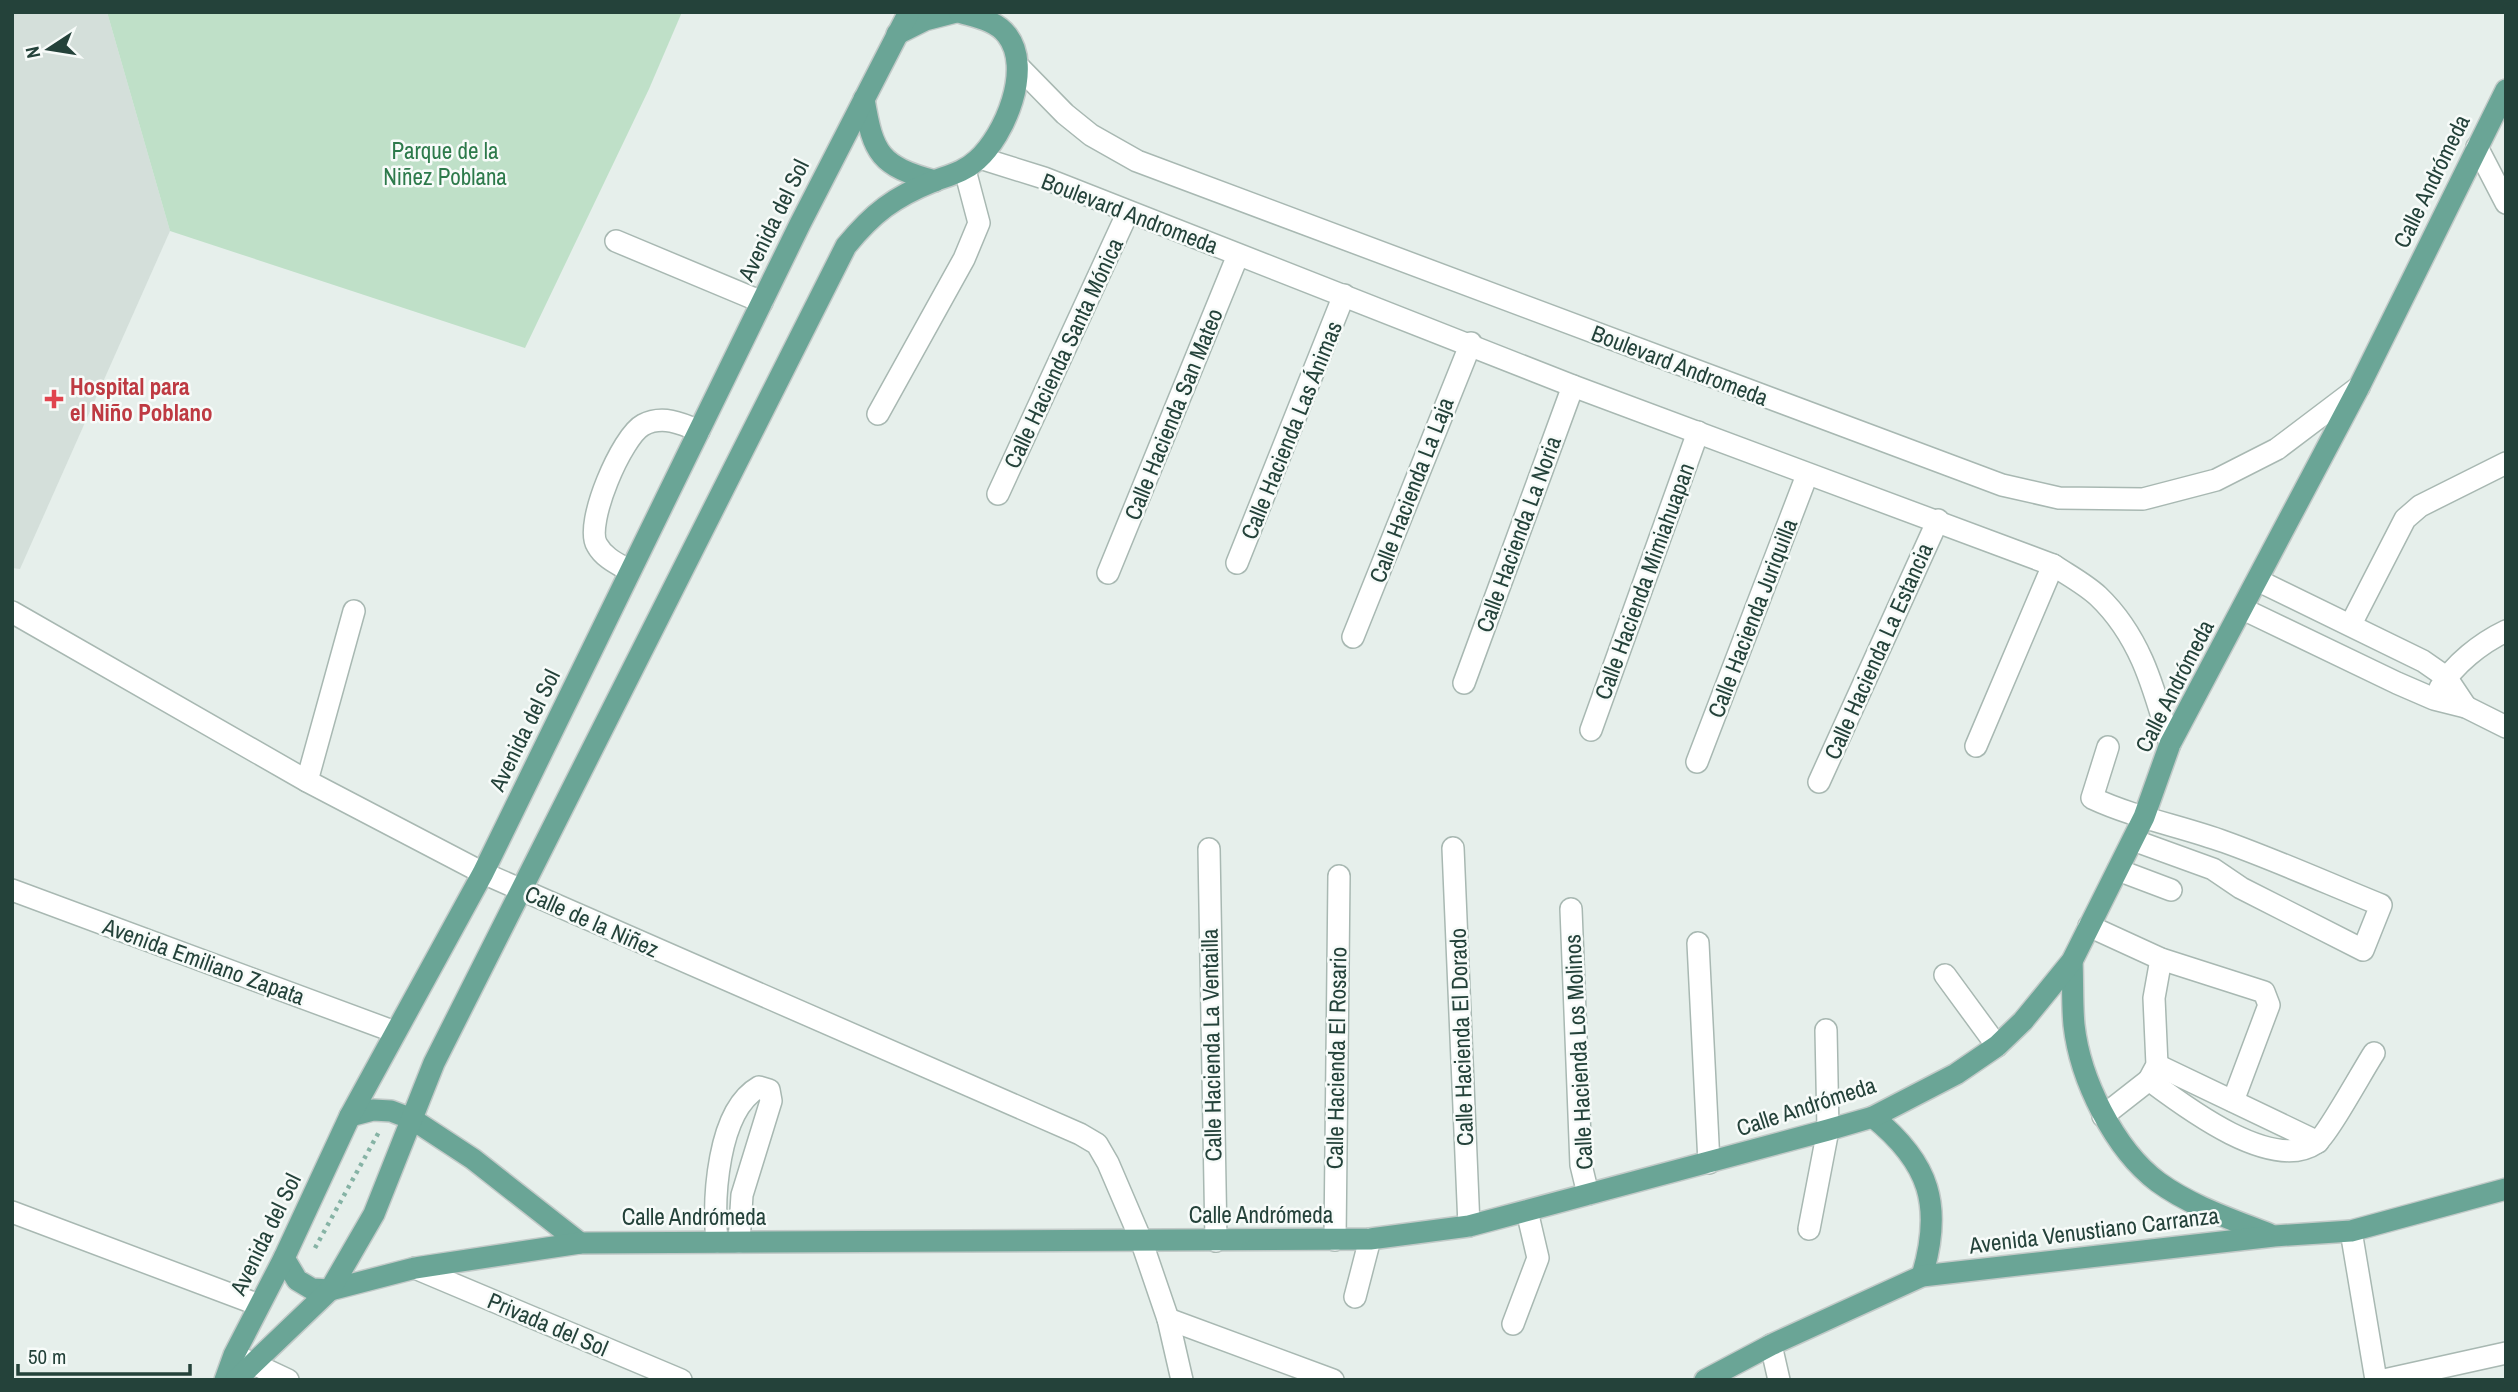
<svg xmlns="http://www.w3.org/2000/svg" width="2518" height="1392" font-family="'Archivo Narrow',sans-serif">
<rect width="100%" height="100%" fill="#e6efeb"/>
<path fill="#d4dfda" d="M12 12H107L170 231 20 569 12 568Z"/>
<path fill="#bfe0c8" d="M107 12H682L649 89 525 348 170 231Z"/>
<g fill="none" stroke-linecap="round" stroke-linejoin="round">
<defs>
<g id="minor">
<path d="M1019 67 1065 114 1091 135 1137 161 2002 485 2059 498 2143 499 2216 480 2277 449 2359 387"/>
<path d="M2477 147 2506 203"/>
<path d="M980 158 1044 178 1573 386 2053 565C2068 575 2085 584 2098 596 2141 637 2154 689 2170 744"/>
<path d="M616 241 762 302"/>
<path d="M878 414 964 259 979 223 965 170"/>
<path d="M998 494 1128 212"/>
<path d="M1237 563 1344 295"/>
<path d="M630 571C618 564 604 558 597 545 584 524 622 436 643 425 662 415 681 423 699 431"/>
<path d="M1108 573 1238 255"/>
<path d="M2259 581 2423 661 2446 677 2466 707"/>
<path d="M2243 609 2397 683 2434 699 2466 707 2506 727"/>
<path d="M12 612 307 781 483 873 1080 1134 1097 1144 1108 1163 1141 1240 1168 1319 1182 1380"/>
<path d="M2351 624 2405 519 2420 506 2506 463"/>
<path d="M1353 637 1471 343"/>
<path d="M1464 683 1573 386"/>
<path d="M2440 688C2454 664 2481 643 2506 631"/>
<path d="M1591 730 1698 432"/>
<path d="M1976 746 2053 565"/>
<path d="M2108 747 2092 798C2135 818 2181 826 2225 842 2278 861 2329 884 2381 905L2363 950 2241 888 2213 869 2133 840"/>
<path d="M1697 762 1807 475"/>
<path d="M307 781 354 611"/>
<path d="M1819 782 1938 520"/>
<path d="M1453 848 1469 1226"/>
<path d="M1209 849 1216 1241"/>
<path d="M2118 870 2171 890"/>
<path d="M12 890 395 1032"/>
<path d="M1571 909 1581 1165 1588 1194"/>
<path d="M2089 926 2161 959 2264 992 2269 1005 2233 1101"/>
<path d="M1698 943 1709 1163"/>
<path d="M2161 959 2154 998 2157 1065 2149 1080C2185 1107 2272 1173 2316 1143 2327 1136 2364 1068 2374 1053"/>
<path d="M1945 975 1997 1046"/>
<path d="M2157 1065 2318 1142"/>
<path d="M2103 1116 2149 1080"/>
<path d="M12 1212 259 1305"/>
<path d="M1809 1229 1828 1130 1826 1030"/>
<path d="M2351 1231 2376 1380"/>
<path d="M1335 1240 1339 876"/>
<path d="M717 1242C713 1199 717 1111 759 1087L769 1090 771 1101 742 1195 739 1242"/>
<path d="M415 1268 681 1380"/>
<path d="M1355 1297 1370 1239"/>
<path d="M1168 1319 1333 1380"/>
<path d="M1513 1324 1538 1258 1527 1211"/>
<path d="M1771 1345 1779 1380"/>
<path d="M239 1357 288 1380"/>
<path d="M2384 1380 2506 1353"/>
</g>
<g id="major">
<path d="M897 34 925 20 956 12"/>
<path d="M864 99C873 154 880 166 935 181"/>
<path d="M2072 961C2073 982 2072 1004 2074 1025 2080 1079 2114 1149 2158 1182 2191 1206 2231 1219 2269 1234"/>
<path d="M350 1116 373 1110 391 1111 412 1119 473 1159 580 1243"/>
<path d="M1873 1117C1930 1163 1943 1206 1922 1276"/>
<path d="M284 1258 297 1280 312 1289 330 1290 415 1268 580 1243 1370 1239 1469 1226 1828 1130 1873 1117 1956 1074 1997 1046 2023 1021 2072 961 2144 817 2170 744 2359 387 2506 90"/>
<path d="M225 1380 234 1355 284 1258 350 1116 483 873 800 224 909 12"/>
<path d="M236 1380 330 1290 374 1214 434 1063 846 246C873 213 894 197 934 181 950 175 964 172 977 160 1005 135 1033 68 1007 35 996 20 975 17 959 12"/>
<path d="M1705 1380 1771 1345 1922 1276 2274 1236 2351 1231 2506 1189"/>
</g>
</defs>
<use href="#minor" stroke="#a8b8b2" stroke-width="24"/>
<use href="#major" stroke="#c2cac8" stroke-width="24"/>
<path stroke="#86b3a5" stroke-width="4.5" stroke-dasharray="3.5 5" stroke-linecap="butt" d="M315 1248 380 1130"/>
<use href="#minor" stroke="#fff" stroke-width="21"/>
<use href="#major" stroke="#6aa596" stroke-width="21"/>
</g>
<path fill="#e0444e" stroke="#f7fbf9" stroke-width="2.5" d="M50.5 388.5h7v7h7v7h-7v7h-7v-7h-7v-7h7z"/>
<g text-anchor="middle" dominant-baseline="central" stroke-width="5" stroke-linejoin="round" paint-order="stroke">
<g font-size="23" fill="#2d7a4b" stroke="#f7fbf9">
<text x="445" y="150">Parque de la<tspan x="445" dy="26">Niñez Poblana</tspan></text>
</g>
<g font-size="23" fill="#24423a" stroke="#f7fbf9">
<text transform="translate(2431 181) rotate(-64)">Calle Andrómeda</text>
<text transform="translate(1130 213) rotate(21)">Boulevard Andromeda</text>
<text transform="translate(773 220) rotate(-64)">Avenida del Sol</text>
<text transform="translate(1063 353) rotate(-65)">Calle Hacienda Santa Mónica</text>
<text transform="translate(1680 365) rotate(21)">Boulevard Andromeda</text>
<text transform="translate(1173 414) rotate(-68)">Calle Hacienda San Mateo</text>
<text transform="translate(1291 430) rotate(-68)">Calle Hacienda Las Ánimas</text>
<text transform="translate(1411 490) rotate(-69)">Calle Hacienda La Laja</text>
<text transform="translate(1518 534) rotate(-70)">Calle Hacienda La Noria</text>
<text transform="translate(1644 581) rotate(-70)">Calle Hacienda Mimiahuapan</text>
<text transform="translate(1752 618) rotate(-69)">Calle Hacienda Juriquilla</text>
<text transform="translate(1878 651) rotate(-66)">Calle Hacienda La Estancia</text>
<text transform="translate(2174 686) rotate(-63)">Calle Andrómeda</text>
<text transform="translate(524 730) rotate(-64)">Avenida del Sol</text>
<text transform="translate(592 921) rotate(24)">Calle de la Niñez</text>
<text transform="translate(204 961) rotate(20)">Avenida Emiliano Zapata</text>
<text transform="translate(1461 1037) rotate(-92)">Calle Hacienda El Dorado</text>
<text transform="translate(1211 1045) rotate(-91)">Calle Hacienda La Ventailla</text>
<text transform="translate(1578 1052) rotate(-93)">Calle Hacienda Los Molinos</text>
<text transform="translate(1336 1058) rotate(-89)">Calle Hacienda El Rosario</text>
<text transform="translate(1806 1106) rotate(-18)">Calle Andrómeda</text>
<text x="1261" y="1214">Calle Andrómeda</text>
<text x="694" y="1216">Calle Andrómeda</text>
<text transform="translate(2094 1230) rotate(-7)">Avenida Venustiano Carranza</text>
<text transform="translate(265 1234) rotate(-64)">Avenida del Sol</text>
<text transform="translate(548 1324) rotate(23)">Privada del Sol</text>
</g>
<g font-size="23" font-weight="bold" fill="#be3a42" stroke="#f7fbf9" text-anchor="start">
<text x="70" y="386">Hospital para<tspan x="70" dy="26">el Niño Poblano</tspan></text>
</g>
</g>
<rect width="2518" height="1392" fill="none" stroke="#24423a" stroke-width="28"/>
<g transform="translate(49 49) rotate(258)" stroke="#f7fbf9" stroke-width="5" paint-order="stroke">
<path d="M0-5L12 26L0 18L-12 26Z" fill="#24423a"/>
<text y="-10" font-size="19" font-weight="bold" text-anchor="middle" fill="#24423a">N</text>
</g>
<path d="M18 1364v10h172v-10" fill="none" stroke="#24423a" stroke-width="3.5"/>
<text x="28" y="1364" font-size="21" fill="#24423a" stroke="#f7fbf9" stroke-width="5" paint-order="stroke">50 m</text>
</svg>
